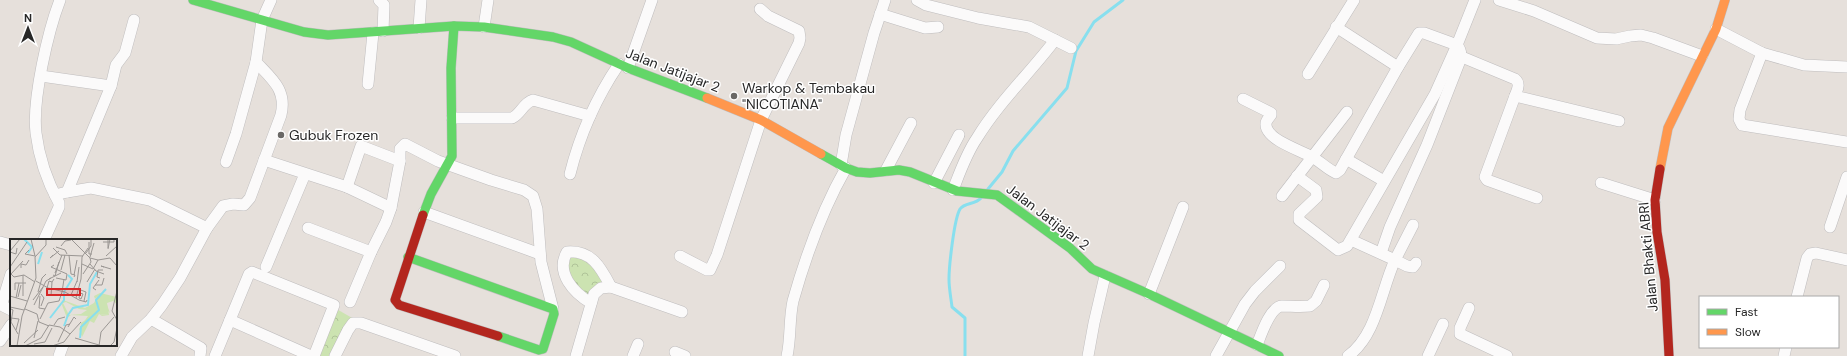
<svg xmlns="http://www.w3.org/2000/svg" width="1847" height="356" font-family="'DM Sans',sans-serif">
<defs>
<pattern id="forest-crowns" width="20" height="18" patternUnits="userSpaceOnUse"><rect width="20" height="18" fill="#cce3b1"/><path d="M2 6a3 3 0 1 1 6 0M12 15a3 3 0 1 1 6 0" fill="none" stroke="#afc398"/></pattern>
</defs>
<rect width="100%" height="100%" fill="#e6e0db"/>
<g fill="url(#forest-crowns)">
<path d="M567 252 583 253 611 287 591 303 568 283Z"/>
<path d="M333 307 361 323H353L335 356H314Z"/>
</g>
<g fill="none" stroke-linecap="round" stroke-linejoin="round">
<g stroke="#88dfee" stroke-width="3">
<path d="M988 189 1002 172 1013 151 1067 88 1076 51 1094 22 1123 0"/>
<path d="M965 356V318L952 307C951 298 949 289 949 279 949 267 954 219 960 209 965 202 975 205 981 198"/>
</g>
<defs>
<g id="street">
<path d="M379 0 384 5 383 31"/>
<path d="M917 0 926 5 978 18 1029 27 1071 48"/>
<path d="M1499 0 1534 11 1597 38 1616 39 1630 36 1641 35 1653 38 1702 56"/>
<path d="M880 14 925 28 938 27"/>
<path d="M484 27 488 0"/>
<path d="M1336 27 1398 67"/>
<path d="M419 28 421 0"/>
<path d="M1716 29 1762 53 1804 65 1847 67"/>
<path d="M1762 53 1740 110 1739 119 1742 125 1847 142"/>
<path d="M1462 57 1515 79C1521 84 1517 90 1515 96L1619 121"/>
<path d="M628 68 652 0"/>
<path d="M1308 74 1354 0"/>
<path d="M41 76 111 86"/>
<path d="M368 84 373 33"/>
<path d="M1515 96 1485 177 1487 180 1537 198"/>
<path d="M1243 99 1271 113V115C1268 119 1264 122 1267 129 1273 142 1300 150 1312 157 1321 162 1327 169 1336 173L1340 170 1398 67 1419 33H1424L1457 45C1462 51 1462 56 1459 63L1427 145 1390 227 1381 253"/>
<path d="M452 118H512C521 114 523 103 533 100L590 116"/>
<path d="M1346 159 1384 181"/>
<path d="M264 160 347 187 391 208"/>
<path d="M226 162 236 134 256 62"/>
<path d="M841 165 846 135 874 33 885 0"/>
<path d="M886 170 911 123"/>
<path d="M570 174C580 134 596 98 619 64"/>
<path d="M1297 176 1316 190 1317 197 1299 214V220L1338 250 1347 246 1435 94 1457 45 1475 0"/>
<path d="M934 183 959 135"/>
<path d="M1601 183 1655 200"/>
<path d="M347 187 361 146 400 161"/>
<path d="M953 190C960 172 966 154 977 138 999 102 1030 73 1055 40"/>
<path d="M67 192 91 188 150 200 207 228"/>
<path d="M55 195 67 192 111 86 116 65 125 53 134 20"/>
<path d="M1282 196 1347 112"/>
<path d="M424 212 540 254"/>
<path d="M1413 225 1395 260 1407 266 1413 267 1416 263"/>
<path d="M1830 227 1847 177"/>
<path d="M308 228 371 252"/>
<path d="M44 240 59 207V203C47 181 39 158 36 133 32 100 48 31 60 0"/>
<path d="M0 242 11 245"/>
<path d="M680 256 707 270H710L717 255 761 120 799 43 800 38 799 31 768 16 760 9"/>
<path d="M266 267 305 174"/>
<path d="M11 274 2 303 3 306 11 310"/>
<path d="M1149 294 1183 207"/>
<path d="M1797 297 1807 258 1810 254 1816 253 1847 260"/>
<path d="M350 302 371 252 386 222 391 208 400 161V149L405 144 438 161 491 180 524 190 533 196 537 209 541 262 553 309"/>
<path d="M591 303C574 293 555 273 567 252 592 250 601 268 611 287"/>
<path d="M1469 308 1460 328V334L1507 356"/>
<path d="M151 319 201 348 200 356"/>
<path d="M230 320 311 356"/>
<path d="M0 341 11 325"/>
<path d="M1257 345C1261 335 1270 307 1282 306 1291 306 1300 307 1310 306L1316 301 1324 285"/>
<path d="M675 352 685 356"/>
<path d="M59 356 63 345"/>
<path d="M121 356 132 337 151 319 162 305 180 278 207 228 223 206 233 204 244 205 250 198 281 115C287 90 272 79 256 62L262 20 271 0"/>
<path d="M215 356 249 274 252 272 334 305 314 356"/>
<path d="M335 356 348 330 353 323H361L455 356"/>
<path d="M576 356 594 294 601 288 611 287 682 312"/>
<path d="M633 356 638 344"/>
<path d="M787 356C791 338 789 319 793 301 806 255 822 210 846 168"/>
<path d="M1088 356 1094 323 1105 276"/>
<path d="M1216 356 1245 304 1255 291 1280 266"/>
<path d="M1348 356C1377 335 1381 290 1395 260L1351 240"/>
<path d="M1428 356 1443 324"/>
<path d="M1784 356 1786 347"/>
</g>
<g id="fast">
<path d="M193 0 304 32 328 35 454 26 484 27 553 37 571 42 628 68 707 98"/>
<path d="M821 154 846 168 857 172 870 173 899 170 910 172 957 191 997 195 1070 248 1092 269 1149 294 1279 356"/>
<path d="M423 215 431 194 452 156 451 68 454 26"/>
<path d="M408 257 553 309 554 314 543 349 539 350 498 336"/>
</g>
<g id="slow">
<path d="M707 98 761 120 821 154"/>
<path d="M1660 169 1668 128 1716 29 1725 0"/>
</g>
<g id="jam">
<path d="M1660 169 1655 200 1657 232 1665 280 1669 356"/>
<path d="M423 215 395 300 399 305 498 336"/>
</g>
</defs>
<use href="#street" stroke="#bfbdbe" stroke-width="12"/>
<use href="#fast" stroke="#bfbdbe" stroke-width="10"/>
<use href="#slow" stroke="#bfbdbe" stroke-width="10"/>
<use href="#jam" stroke="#bfbdbe" stroke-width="10"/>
<use href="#street" stroke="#fbfafa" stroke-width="11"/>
<use href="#fast" stroke="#63d668" stroke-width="9"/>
<use href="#slow" stroke="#ff974d" stroke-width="9"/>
<use href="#jam" stroke="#b3261e" stroke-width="9"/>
</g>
<g fill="#6a6866" stroke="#fff" stroke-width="1.5">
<circle cx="734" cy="96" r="4"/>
<circle cx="281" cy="135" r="4"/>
</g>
<g text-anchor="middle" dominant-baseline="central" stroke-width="3" stroke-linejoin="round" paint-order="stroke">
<g font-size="14" fill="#272727" stroke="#fff">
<text transform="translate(673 70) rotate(21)">Jalan Jatijajar 2</text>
<text transform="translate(1048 217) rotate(37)">Jalan Jatijajar 2</text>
<text transform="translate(1648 257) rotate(-95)">Jalan Bhakti ABRI</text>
</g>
<g font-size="14" fill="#272727" stroke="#fff" text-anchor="start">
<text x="742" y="88">Warkop &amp; Tembakau<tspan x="742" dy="16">"NICOTIANA"</tspan></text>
<text x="289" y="135">Gubuk Frozen</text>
</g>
</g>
<g transform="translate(10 239)">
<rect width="107" height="107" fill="#e6e0db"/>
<path d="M90 54 107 58V65L103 62 97 64 99 76 89 75 84 84 80 82 72 98 69 90 78 77 61 76 57 79 52 66 53 61 75 69 84 64 87 58 85 60 84 57ZM56 63 69 70 77 71 71 75 59 76 53 64Z" fill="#cce3b1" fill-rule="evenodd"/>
<path d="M89 64 88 71 84 74 86 76 78 81H79L82 80H85L89 75 99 76 100 74 97 71V66L100 74 99 76 92 77 89 75 85 80 80 81 75 86 73 96H70L71 84 83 76 80 74 83 65Z" fill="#cce3b1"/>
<path fill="none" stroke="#88dfee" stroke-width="2" d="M14 0 22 8 18 14M28 25 32 13M40 79 54 61V53L62 40 58 36M54 87 58 76 63 69 78 66 80 45 87 33M70 99 71 88 89 71 86 61 96 50"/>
<path fill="none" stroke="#9a9693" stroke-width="1" d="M21 0 25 17M61 0 80 19 88 21 100 19 107 27M79 3V15H82M93 3H104V0M51 7 55 2 61 1M46 8 55 11 57 15M43 9 50 16 73 17M98 9V0H100L98 10M19 11 15 15 25 17M0 12 10 0M0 13 6 15 7 9M76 14 81 7V0M43 16 40 19 49 12M59 16 61 35 65 36 64 38M96 17 107 7M80 18 84 4M72 25 83 30 88 21M80 25 86 32 94 35M44 26 41 28 57 35 56 41 46 39M0 28 17 3M94 28 91 27 101 30M11 29V25L16 26 19 21M51 31 55 16M0 34 4 38 14 36 25 43M45 34 52 16M1 35 13 22M73 35 81 23 80 19M13 36V57M43 36 45 37 49 23M64 36 67 21M90 39 87 38 88 31H93M39 40 51 34M26 42 38 49 55 53 69 61 76 63 77 61M67 43 69 28M77 43 85 30M85 46H92L94 39M37 49 39 42 42 43 44 40M68 50 76 53 74 62M5 51V44H16M86 51 83 49 89 41M107 52 102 72 107 81M28 53 32 39 36 35M52 53 54 40M31 55 34 59 31 67M61 56 67 42M0 57 17 62M30 57 29 69 35 70M41 57 42 43M8 58 11 46M6 59 9 44M66 59 71 40 72 18 78 9M69 59 70 54 73 55 71 60 69 59M23 61 33 48M24 66 36 42 41 39M0 68 14 71M1 70 3 71 1 83 8 95M15 70 27 75 29 83 39 87M1 79 9 80 6 91M30 80 38 64 49 62 52 53M44 86 48 80 55 78M58 88 64 78 66 80M60 95 71 83M24 99 28 82M65 99 89 106M48 103 56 86 60 85M14 104 28 91M24 105 35 103 42 89M7 107 12 77 26 39 25 18 36 6V0M15 107 31 99 39 86 50 88 60 95 54 103 42 107M89 107 91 93 104 78M100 107 104 103 107 89"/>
<path fill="#d62828" fill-opacity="0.15" stroke="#d62828" stroke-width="2" d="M37 50H70V56H37Z"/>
<rect width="107" height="107" fill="none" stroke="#272727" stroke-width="2"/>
</g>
<rect x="1699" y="296" width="140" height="52" fill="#ffffff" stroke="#a9a9a9"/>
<rect x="1707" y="309" width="20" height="6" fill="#63d668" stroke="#a9a9a9"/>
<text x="1735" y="316" font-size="12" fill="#272727">Fast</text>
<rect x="1707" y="329" width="20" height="6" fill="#ff974d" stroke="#a9a9a9"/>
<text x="1735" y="336" font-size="12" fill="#272727">Slow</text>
<g transform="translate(28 28)" stroke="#ffffff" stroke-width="3" paint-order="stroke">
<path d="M0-3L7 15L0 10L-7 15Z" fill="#272727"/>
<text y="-6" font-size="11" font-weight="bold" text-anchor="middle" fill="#272727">N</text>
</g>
</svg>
